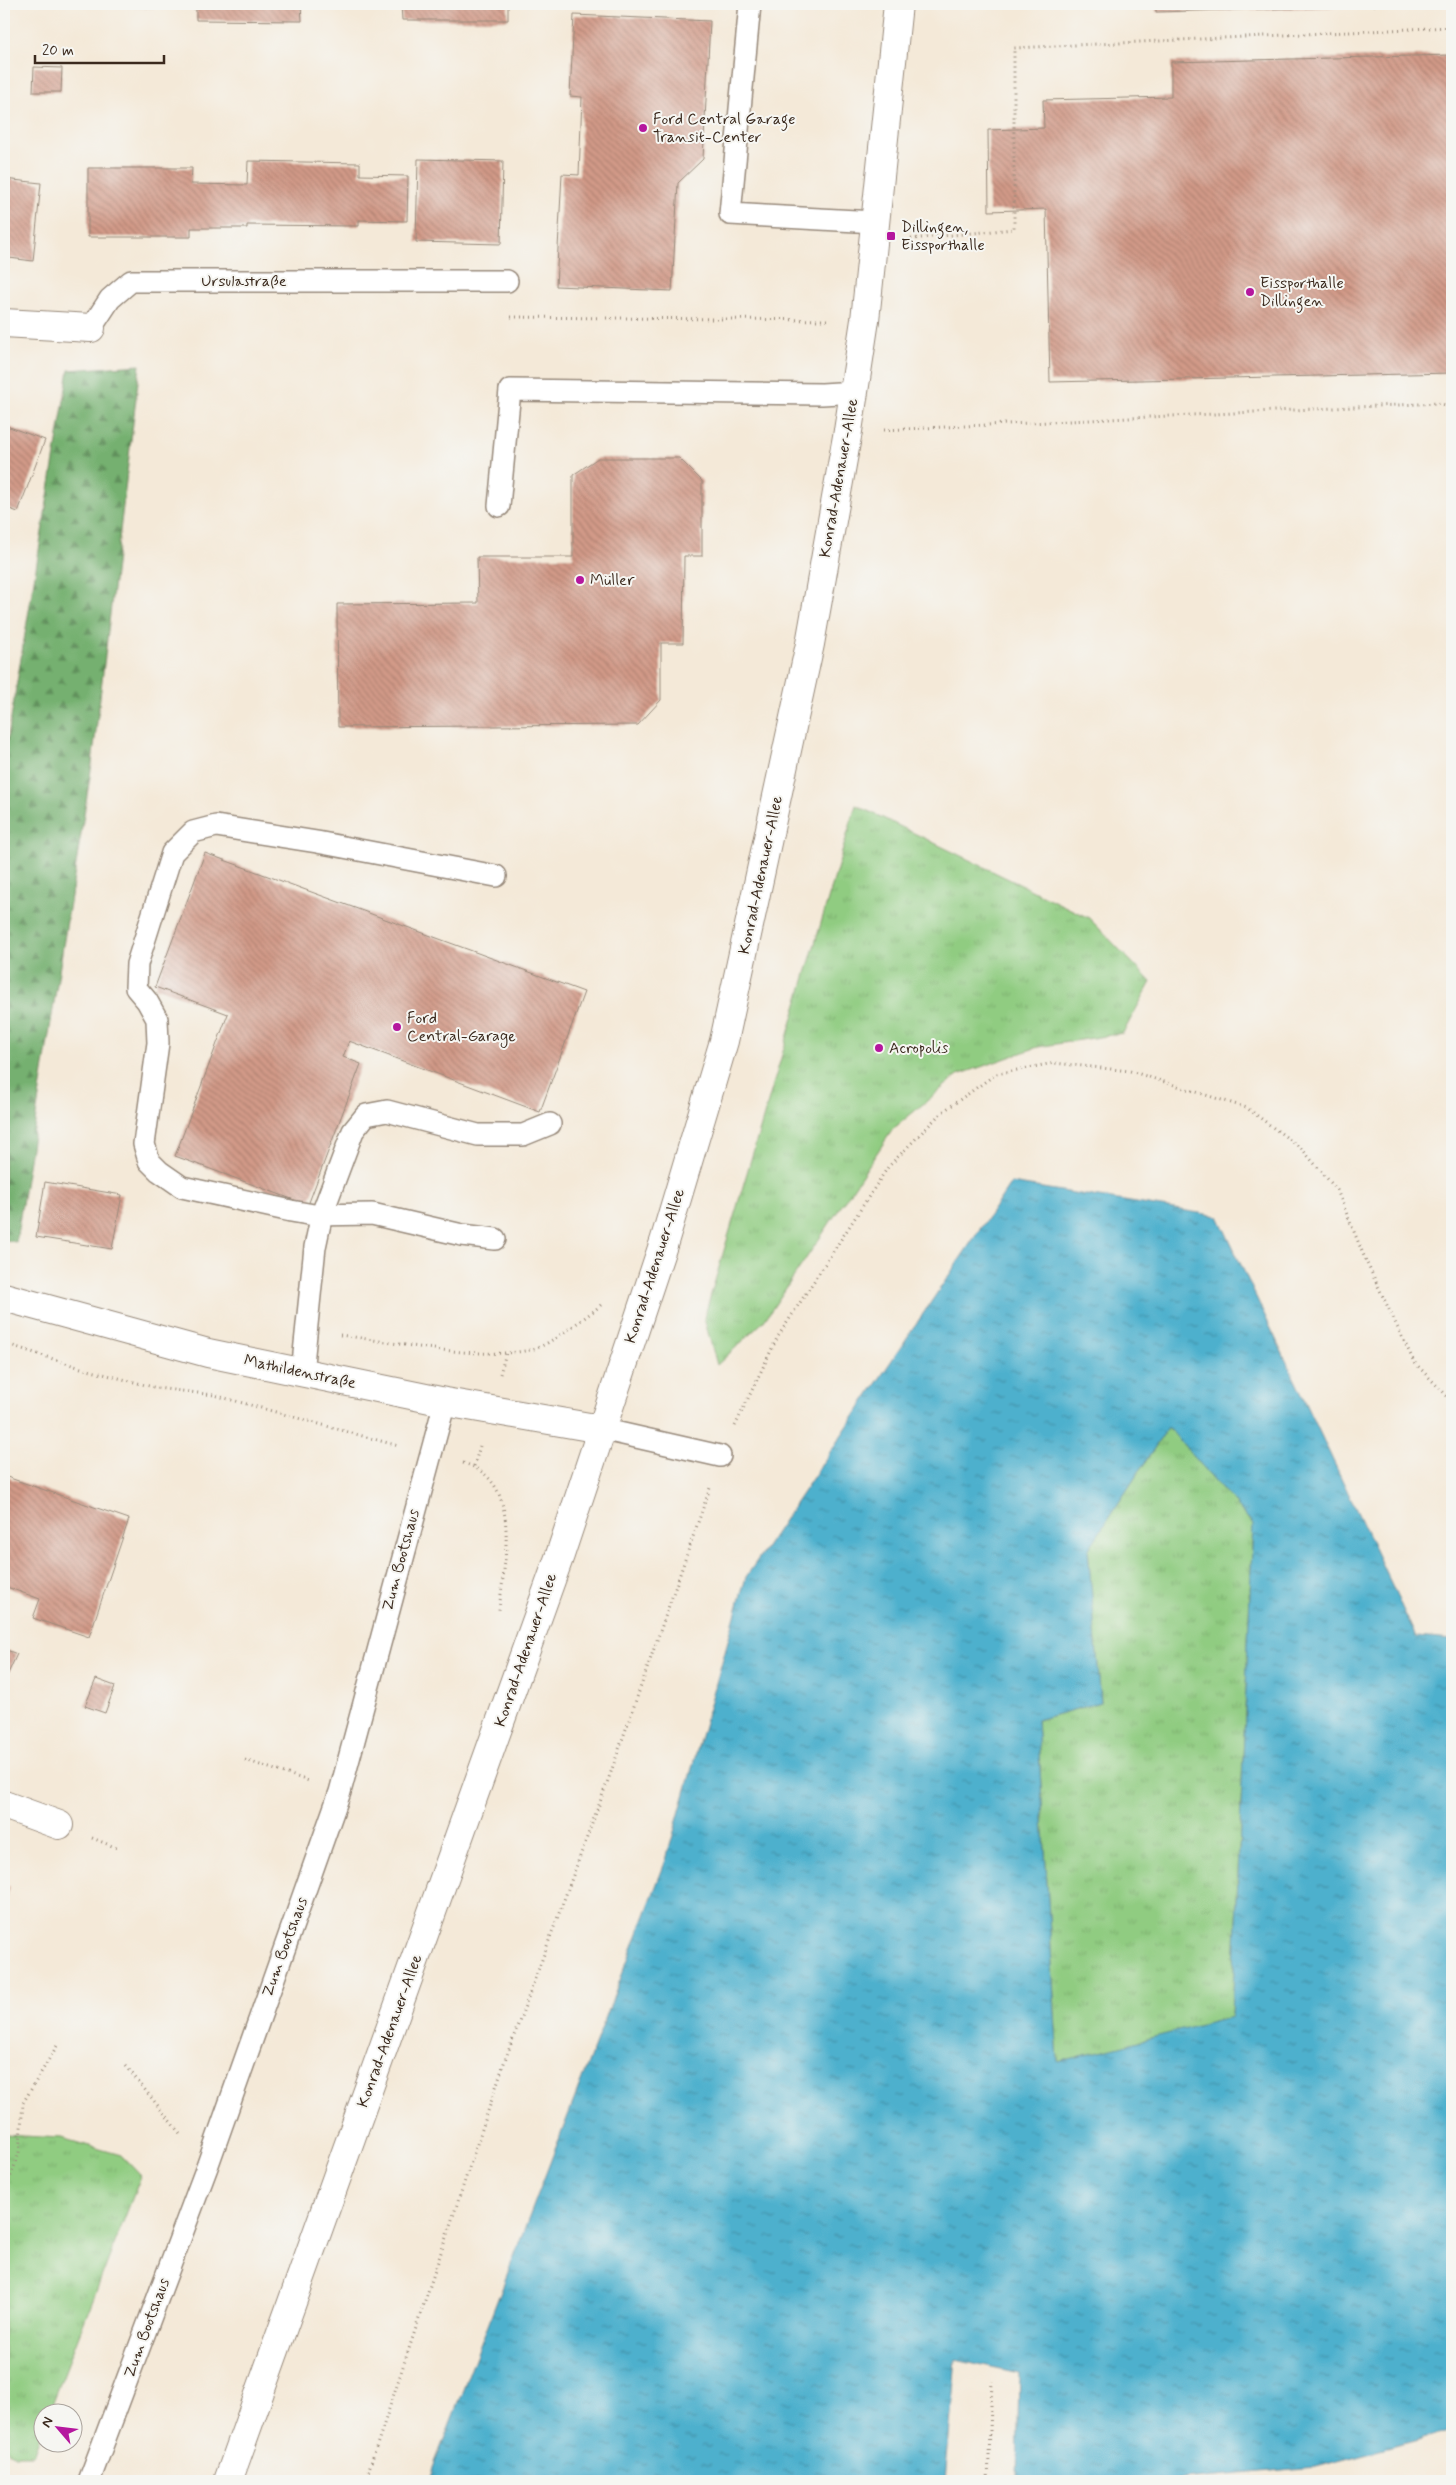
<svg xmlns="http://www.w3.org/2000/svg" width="1456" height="2485" font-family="Mynerve,sans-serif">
<defs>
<pattern id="grass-tufts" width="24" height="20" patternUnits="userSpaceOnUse" patternTransform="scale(1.25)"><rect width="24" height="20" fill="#90cc81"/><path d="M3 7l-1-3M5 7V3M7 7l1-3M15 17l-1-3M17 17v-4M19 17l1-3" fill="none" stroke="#7daf6f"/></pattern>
<pattern id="forest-firs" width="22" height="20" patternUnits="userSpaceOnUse" patternTransform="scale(1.25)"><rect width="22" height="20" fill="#74b06f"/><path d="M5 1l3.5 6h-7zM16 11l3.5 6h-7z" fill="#608f5b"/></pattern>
<pattern id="water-ripples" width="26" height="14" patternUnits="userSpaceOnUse" patternTransform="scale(1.25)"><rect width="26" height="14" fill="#4eb0cd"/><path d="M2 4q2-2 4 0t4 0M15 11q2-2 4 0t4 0" fill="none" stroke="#428fa6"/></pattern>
<pattern id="building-back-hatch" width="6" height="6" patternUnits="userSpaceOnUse" patternTransform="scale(1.25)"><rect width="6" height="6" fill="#d29a88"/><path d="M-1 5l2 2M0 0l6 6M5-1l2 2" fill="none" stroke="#ac7e6f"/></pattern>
</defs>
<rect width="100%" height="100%" fill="#f6f6f2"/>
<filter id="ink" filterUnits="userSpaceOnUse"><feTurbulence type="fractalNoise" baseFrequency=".02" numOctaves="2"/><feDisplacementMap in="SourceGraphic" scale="10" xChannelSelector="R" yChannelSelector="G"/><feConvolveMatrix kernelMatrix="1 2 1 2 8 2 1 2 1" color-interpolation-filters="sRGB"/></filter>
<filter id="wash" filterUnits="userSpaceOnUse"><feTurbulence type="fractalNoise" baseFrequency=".0096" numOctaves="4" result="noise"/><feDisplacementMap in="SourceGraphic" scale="20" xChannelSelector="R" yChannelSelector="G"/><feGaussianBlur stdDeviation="1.12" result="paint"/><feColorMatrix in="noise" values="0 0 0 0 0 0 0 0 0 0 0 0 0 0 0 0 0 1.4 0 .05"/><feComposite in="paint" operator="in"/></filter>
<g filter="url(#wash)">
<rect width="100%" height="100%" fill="#f4e9d8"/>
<g fill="url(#grass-tufts)" stroke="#667b50">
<path d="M856 805 1089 918 1151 982 1123 1033 1038 1047 958 1075 893 1129 764 1321 717 1365 704 1318Z"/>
<path d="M1168 1427 1253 1524 1232 2018 1058 2062 1037 1720 1101 1702 1088 1550Z"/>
<path d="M4 2135 61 2138 121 2155 141 2176 49 2412H42V2431L33 2455H14L4 2448Z"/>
</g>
<path fill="url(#forest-firs)" stroke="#586d46" d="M140 365 92 764 16 1242 4 1240V760L69 370Z"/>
<path fill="url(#water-ripples)" stroke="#446d76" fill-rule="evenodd" d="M1011 1183 1218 1216 1416 1637 1452 1640V2431L1315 2467 1162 2481H1017L1019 2373 956 2359 945 2481H428L666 1860 746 1577ZM1168 1427 1253 1524 1232 2017 1058 2062 1037 1720 1101 1702 1088 1550Z"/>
<g id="blocks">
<g fill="url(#building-back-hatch)">
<path d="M91 4H301L302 21 196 20V9L91 6Z"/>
<path d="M401 4H508V20H402Z"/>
<path d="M1156 4H1374V6L1156 12Z"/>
<path d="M574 15 710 21 703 159 678 183 672 291 556 286 562 174 579 175 582 97 570 96Z"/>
<path d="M1452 55V373L1050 382 1046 209 989 211 988 130 1044 128 1043 100 1171 97V62Z"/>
<path d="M34 67 62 68 61 92H33Z"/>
<path d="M418 159 503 161 501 244 416 242Z"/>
<path d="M248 161 360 163V175L408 176 407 221 359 220V226L247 225V228H191V237H88V168H192L191 184 247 185Z"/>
<path d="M4 179 41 183 33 261 9 258 8 268H4Z"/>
<path d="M4 425 45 440 18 512 4 507Z"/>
<path d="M598 458H679L702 481V556H684L683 643H661V700L638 725 338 727 337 604 478 603 477 557H573V475Z"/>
<path d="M205 853 584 992 540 1112 349 1041 343 1057 361 1064 308 1205 175 1156 228 1014 155 987Z"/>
<path d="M45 1182 122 1195 112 1249 36 1237Z"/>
<path d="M4 1476 129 1519 89 1637 33 1618 40 1599 4 1586Z"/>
<path d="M4 1649 17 1654 6 1678 4 1677Z"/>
<path d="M96 1679 115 1686 105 1713 85 1706Z"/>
<path d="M4 1884 10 1887 4 1905Z"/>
</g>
</g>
</g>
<g filter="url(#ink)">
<use href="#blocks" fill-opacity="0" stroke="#988a7b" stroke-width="1"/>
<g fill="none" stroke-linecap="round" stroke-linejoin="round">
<defs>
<g id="service">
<path d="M750 4 730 214 875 222"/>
<path d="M91 328 110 299 131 281H507"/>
<path d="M499 506 510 390 822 394 855 392"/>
<path d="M495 1239 462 1235 372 1214 314 1215 291 1211 182 1187 159 1171 149 1161 144 1144 158 1043 157 1019 147 1001 136 988 137 964 172 853 193 832 216 826 317 842 496 876"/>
<path d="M302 1373 315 1247 322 1214 353 1131 366 1115 387 1111 478 1135H523L550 1124"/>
<path d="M601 1429 720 1456"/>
<path d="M89 2481 207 2167 340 1792 445 1402"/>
</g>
<g id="minor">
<path d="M4 323 91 328"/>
<path d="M4 1297 208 1353 445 1402 601 1429"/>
<path d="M4 1805 59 1825"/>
</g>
<path id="tertiary" d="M228 2481 560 1555 664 1242 724 1041 810 644 848 431 865 320 898 4"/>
</defs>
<use href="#service" stroke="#988a7b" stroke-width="24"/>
<use href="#minor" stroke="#988a7b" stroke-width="30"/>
<use href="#tertiary" stroke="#988a7b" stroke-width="30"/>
<g stroke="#988a7b" stroke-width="3" stroke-dasharray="1 4" stroke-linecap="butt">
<path d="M911 239 1014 229V48L1452 27"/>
<path d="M511 317 827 320"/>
<path d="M884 430 1438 403 1452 407"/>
<path d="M340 1335C393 1342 484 1362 534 1349 549 1345 581 1320 595 1310L603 1303"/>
<path d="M4 1343 84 1369 157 1388 214 1395 399 1446"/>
<path d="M500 1374 506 1353"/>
<path d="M735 1426 777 1338 888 1167 941 1113 996 1074 1054 1063 1130 1071 1247 1108 1302 1149 1337 1190 1366 1261 1414 1362 1452 1401"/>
<path d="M463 1463C524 1480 504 1563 499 1610"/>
<path d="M474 1466 480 1446"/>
<path d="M245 1760 309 1781"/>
<path d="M92 1838 117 1848"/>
<path d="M126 2066 182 2136"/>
<path d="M4 2195 19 2153 23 2103 58 2044"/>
<path d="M365 2481 504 2063 611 1772 710 1488"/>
<path d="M988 2481 992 2381"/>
</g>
<use href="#service" stroke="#fff" stroke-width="21"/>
<use href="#minor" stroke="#fff" stroke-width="28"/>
<use href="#tertiary" stroke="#fff" stroke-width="28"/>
</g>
</g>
<g fill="#b5179e" stroke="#f6f6f2" stroke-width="2">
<circle cx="643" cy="128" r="5"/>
<rect x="886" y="231" width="10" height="10" rx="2.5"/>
<circle cx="1250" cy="292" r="5"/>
<circle cx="580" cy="580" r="5"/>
<circle cx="397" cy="1027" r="5"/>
<circle cx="879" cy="1048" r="5"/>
</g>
<g text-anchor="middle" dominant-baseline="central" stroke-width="4" stroke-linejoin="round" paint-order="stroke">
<g font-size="16" fill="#3b2a1e" stroke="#f6f6f2" text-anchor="start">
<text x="653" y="119">Ford Central Garage<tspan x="653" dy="18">Transit-Center</tspan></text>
<text x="901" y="227">Dillingen,<tspan x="901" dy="18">Eissporthalle</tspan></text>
<text x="1260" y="283">Eissporthalle<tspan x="1260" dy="18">Dillingen</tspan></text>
<text x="590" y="580">Müller</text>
<text x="407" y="1018">Ford<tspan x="407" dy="18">Central-Garage</tspan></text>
<text x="889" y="1048">Acropolis</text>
</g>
<g font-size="16" fill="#3b2a1e" stroke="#f6f6f2">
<text x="244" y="281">Ursulastraße</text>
<text transform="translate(839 478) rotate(-80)">Konrad-Adenauer-Allee</text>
<text transform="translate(761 875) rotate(-78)">Konrad-Adenauer-Allee</text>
<text transform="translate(655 1266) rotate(-72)">Konrad-Adenauer-Allee</text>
<text transform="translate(300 1372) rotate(12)">Mathildenstraße</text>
<text transform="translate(401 1560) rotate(-75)">Zum Bootshaus</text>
<text transform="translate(526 1650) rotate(-71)">Konrad-Adenauer-Allee</text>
<text transform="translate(285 1947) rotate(-70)">Zum Bootshaus</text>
<text transform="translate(390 2031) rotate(-70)">Konrad-Adenauer-Allee</text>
<text transform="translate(147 2328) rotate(-70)">Zum Bootshaus</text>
</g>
</g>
<rect width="1456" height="2485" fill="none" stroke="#f6f6f2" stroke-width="20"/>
<g transform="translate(58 2428) rotate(298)"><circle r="24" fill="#f6f6f2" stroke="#aba49d"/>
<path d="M0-4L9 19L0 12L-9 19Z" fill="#b5179e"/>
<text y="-8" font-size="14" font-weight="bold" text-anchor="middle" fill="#3b2a1e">N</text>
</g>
<path d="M35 55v8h129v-8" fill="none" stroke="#3b2a1e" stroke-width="2.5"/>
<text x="42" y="55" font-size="15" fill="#3b2a1e" stroke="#f6f6f2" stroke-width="4" paint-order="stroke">20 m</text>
</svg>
